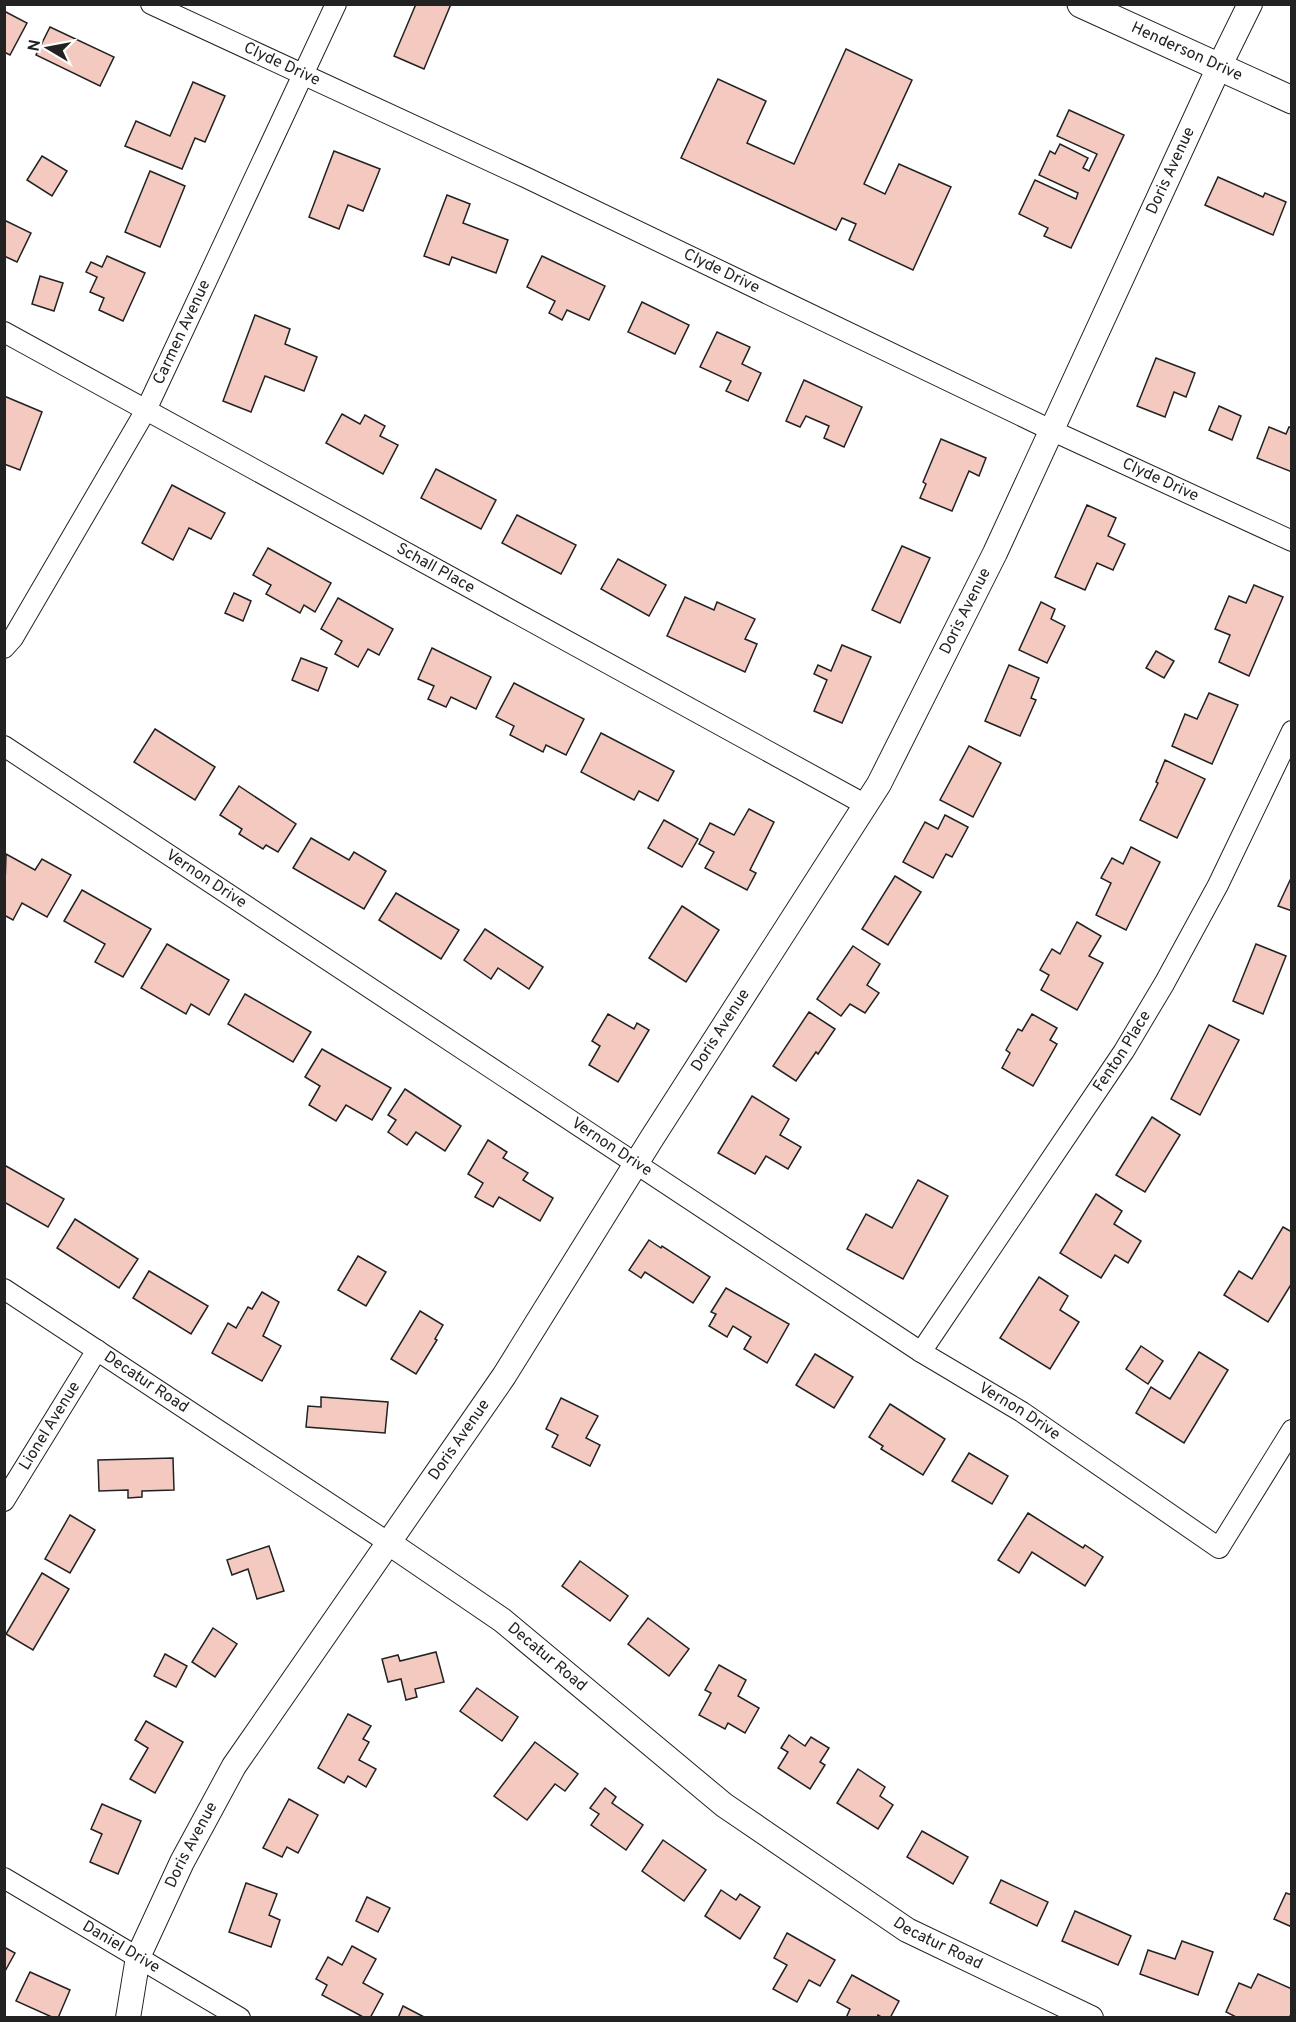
<svg xmlns="http://www.w3.org/2000/svg" width="1296" height="2022" font-family="Overpass,sans-serif">
<rect width="100%" height="100%" fill="#fff"/>
<g fill="#f3c9c0" stroke="#222" stroke-width="1.5">
<path d="M416 4H451L424 69 394 56Z"/>
<path d="M4 11 27 23 10 55 4 52Z"/>
<path d="M50 27 114 57 100 86 36 55Z"/>
<path d="M846 49 912 80 864 184 885 194 899 164 951 187 913 270 849 240 856 224 842 218 836 230 681 158 718 79 766 101 747 143 794 164Z"/>
<path d="M193 82 225 96 205 142 195 138 182 169 125 146 136 121 170 136Z"/>
<path d="M1069 110 1124 135 1071 248 1044 236 1048 228 1019 214 1035 180 1076 199 1078 193 1039 175 1050 151 1055 154 1060 144 1088 158 1083 168 1089 171 1097 154 1057 136Z"/>
<path d="M334 151 380 169 363 211 348 205 339 229 309 217Z"/>
<path d="M42 156 67 171 52 196 27 180Z"/>
<path d="M150 171 185 186 160 247 125 232Z"/>
<path d="M1218 177 1263 197 1265 193 1286 202 1273 235 1205 205Z"/>
<path d="M447 195 470 204 463 223 508 240 496 273 452 257 449 265 424 256Z"/>
<path d="M4 220 31 233 17 262 4 256Z"/>
<path d="M107 256 145 273 123 321 99 310 104 298 90 292 97 277 86 272 91 262 102 267Z"/>
<path d="M542 256 605 286 589 320 567 310 562 320 549 313 555 301 527 287Z"/>
<path d="M40 276 63 283 54 311 32 304Z"/>
<path d="M642 302 689 325 675 354 628 332Z"/>
<path d="M255 315 290 329 285 344 317 357 304 391 265 376 251 412 223 401Z"/>
<path d="M717 332 750 347 742 364 761 373 748 401 726 391 731 381 700 367Z"/>
<path d="M1156 358 1195 373 1186 397 1174 392 1165 417 1137 406Z"/>
<path d="M804 380 862 407 844 447 824 438 829 426 806 416 800 427 786 421Z"/>
<path d="M4 396 42 412 20 470 4 464Z"/>
<path d="M1219 406 1241 416 1232 440 1209 430Z"/>
<path d="M342 414 360 424 365 415 385 426 380 436 398 445 383 474 326 443Z"/>
<path d="M1269 427 1286 434 1289 427 1292 428V472L1257 458Z"/>
<path d="M941 439 986 458 979 476 969 471 952 511 920 498 926 484 923 482Z"/>
<path d="M436 469 496 500 481 529 421 498Z"/>
<path d="M172 485 225 513 211 539 189 528 173 560 142 543Z"/>
<path d="M1087 505 1116 518 1108 536 1125 544 1113 570 1097 563 1085 590 1055 577Z"/>
<path d="M517 515 576 545 561 574 502 543Z"/>
<path d="M902 546 930 558 900 623 872 610Z"/>
<path d="M268 548 331 583 315 612 304 605 300 613 266 594 271 585 253 575Z"/>
<path d="M618 559 666 585 649 616 601 589Z"/>
<path d="M1254 585 1283 597 1249 676 1219 662 1230 635 1215 629 1229 596 1246 603Z"/>
<path d="M234 593 251 601 243 621 225 613Z"/>
<path d="M685 597 714 610 717 602 755 619 745 639 757 644 745 672 667 636Z"/>
<path d="M338 598 393 629 379 655 368 649 358 667 335 654 342 641 321 629Z"/>
<path d="M1041 602 1055 609 1051 619 1065 626 1047 663 1019 650Z"/>
<path d="M842 645 871 657 842 723 814 711 827 680 814 674 818 665 831 671Z"/>
<path d="M432 648 491 677 476 709 451 697 446 707 428 699 434 686 418 679Z"/>
<path d="M1156 651 1174 661 1164 678 1146 668Z"/>
<path d="M301 658 327 668 318 691 292 680Z"/>
<path d="M1009 665 1039 678 1031 698 1036 700 1020 736 985 721Z"/>
<path d="M514 683 584 719 566 755 546 745 543 752 510 735 514 726 496 717Z"/>
<path d="M1209 693 1238 705 1212 764 1172 746 1185 714 1197 719Z"/>
<path d="M155 729 215 767 195 800 134 762Z"/>
<path d="M601 733 674 771 658 801 639 791 634 800 581 772Z"/>
<path d="M969 746 1001 763 973 817 940 800Z"/>
<path d="M1165 760 1205 779 1177 838 1140 820 1158 783 1156 782Z"/>
<path d="M239 786 296 824 278 852 266 845 263 849 239 834 242 829 220 815Z"/>
<path d="M749 809 774 822 750 870 756 873 747 890 705 868 714 852 699 844 710 823 734 835Z"/>
<path d="M945 815 968 827 952 857 946 854 933 878 903 862 925 822 938 829Z"/>
<path d="M664 820 698 839 682 867 648 848Z"/>
<path d="M311 838 349 860 354 852 386 871 364 909 293 868Z"/>
<path d="M1131 847 1160 862 1126 930 1096 915 1111 883 1101 878 1112 858 1123 864Z"/>
<path d="M6 854 35 870 42 859 71 875 47 917 22 903 13 920 4 915Z"/>
<path d="M895 876 921 892 888 945 862 929Z"/>
<path d="M1292 876V911L1278 906Z"/>
<path d="M82 890 151 929 123 977 95 962 105 944 64 921Z"/>
<path d="M396 893 459 930 441 959 379 920Z"/>
<path d="M682 906 719 930 686 982 649 958Z"/>
<path d="M1077 922 1101 936 1089 956 1103 963 1077 1010 1041 990 1049 975 1040 970 1052 949 1060 954Z"/>
<path d="M485 929 543 967 529 989 498 968 491 979 464 960Z"/>
<path d="M167 944 229 980 209 1015 191 1004 186 1014 141 988Z"/>
<path d="M1256 944 1286 956 1263 1014 1233 1001Z"/>
<path d="M853 946 880 964 867 985 879 993 865 1013 850 1004 841 1016 817 999Z"/>
<path d="M245 994 311 1032 293 1062 228 1024Z"/>
<path d="M809 1012 835 1029 818 1054 816 1052 796 1081 773 1066Z"/>
<path d="M608 1014 634 1029 637 1023 649 1030 618 1082 589 1065 600 1046 592 1041Z"/>
<path d="M1032 1014 1057 1028 1050 1040 1057 1044 1033 1086 1002 1068 1010 1053 1006 1050 1018 1029 1022 1031Z"/>
<path d="M1209 1025 1239 1040 1200 1115 1171 1099Z"/>
<path d="M322 1049 391 1088 372 1120 346 1105 336 1121 309 1105 320 1086 305 1077Z"/>
<path d="M405 1089 461 1126 445 1151 416 1132 407 1145 388 1132 396 1120 388 1115Z"/>
<path d="M752 1096 789 1119 780 1135 801 1147 788 1169 766 1156 755 1174 718 1153Z"/>
<path d="M1152 1117 1180 1135 1145 1192 1116 1175Z"/>
<path d="M488 1140 507 1152 503 1158 528 1173 523 1180 553 1198 540 1221 499 1197 493 1207 475 1197 483 1183 468 1174Z"/>
<path d="M6 1166 64 1199 48 1227 4 1202V1169Z"/>
<path d="M918 1180 948 1196 903 1279 847 1249 866 1214 892 1228Z"/>
<path d="M1096 1194 1122 1211 1114 1224 1141 1241 1128 1263 1115 1255 1101 1278 1060 1253Z"/>
<path d="M75 1219 138 1259 119 1288 57 1248Z"/>
<path d="M1283 1227 1292 1232V1283L1268 1322 1224 1295 1239 1271 1252 1279Z"/>
<path d="M649 1240 661 1248 662 1246 710 1277 693 1303 645 1272 641 1278 629 1270Z"/>
<path d="M358 1256 386 1272 366 1306 338 1290Z"/>
<path d="M149 1271 208 1306 191 1334 133 1298Z"/>
<path d="M1039 1277 1068 1296 1060 1310 1079 1322 1050 1369 1000 1338Z"/>
<path d="M726 1288 789 1324 767 1363 744 1349 751 1337 733 1326 727 1337 709 1326 716 1314 711 1312Z"/>
<path d="M262 1292 279 1302 263 1336 281 1346 262 1381 212 1353 228 1323 236 1328 248 1307 252 1309Z"/>
<path d="M420 1311 443 1325 435 1339 437 1340 416 1374 391 1359Z"/>
<path d="M1141 1346 1163 1361 1148 1384 1126 1369Z"/>
<path d="M1199 1352 1228 1370 1184 1443 1136 1413 1151 1387 1170 1399Z"/>
<path d="M815 1354 853 1377 834 1408 796 1385Z"/>
<path d="M321 1397 388 1402 385 1433 306 1427 308 1406 321 1407Z"/>
<path d="M561 1398 598 1416 586 1438 600 1445 590 1466 552 1447 558 1435 546 1429Z"/>
<path d="M890 1404 945 1439 923 1475 881 1449 883 1446 869 1437Z"/>
<path d="M969 1453 1008 1476 992 1504 952 1481Z"/>
<path d="M173 1458 174 1490 142 1491V1497L128 1498V1490L99 1491 98 1460Z"/>
<path d="M1028 1513 1083 1548 1085 1545 1103 1557 1085 1586 1032 1552 1019 1573 998 1560Z"/>
<path d="M70 1515 95 1530 70 1573 45 1559Z"/>
<path d="M269 1546 284 1591 257 1599 248 1569 232 1575 227 1560Z"/>
<path d="M580 1561 628 1596 610 1621 562 1586Z"/>
<path d="M42 1573 69 1589 33 1650 6 1634Z"/>
<path d="M648 1618 689 1649 669 1676 628 1644Z"/>
<path d="M213 1628 237 1644 215 1677 192 1662Z"/>
<path d="M436 1652 444 1682 415 1689 417 1697 406 1700 401 1679 388 1682 382 1659 398 1655 400 1661Z"/>
<path d="M165 1654 187 1666 176 1687 154 1676Z"/>
<path d="M719 1665 746 1680 738 1696 759 1708 745 1733 728 1723 725 1729 699 1715 711 1693 705 1690Z"/>
<path d="M477 1688 518 1717 502 1741 460 1711Z"/>
<path d="M348 1714 371 1726 363 1739 369 1742 359 1760 376 1769 366 1787 348 1776 344 1783 318 1768Z"/>
<path d="M146 1721 183 1742 155 1793 130 1779 148 1748 135 1740Z"/>
<path d="M789 1735 805 1746 811 1737 829 1748 820 1762 825 1765 810 1789 778 1768 788 1752 781 1748Z"/>
<path d="M535 1742 578 1774 565 1791 555 1784 527 1820 494 1796Z"/>
<path d="M858 1769 885 1787 880 1796 893 1805 878 1829 837 1803Z"/>
<path d="M605 1788 616 1797 612 1803 643 1825 626 1850 591 1825 599 1814 590 1808Z"/>
<path d="M289 1799 318 1815 298 1853 287 1847 282 1857 263 1848Z"/>
<path d="M102 1804 141 1821 118 1874 90 1862 102 1834 91 1829Z"/>
<path d="M922 1831 968 1857 953 1884 907 1857Z"/>
<path d="M663 1840 706 1870 684 1901 642 1871Z"/>
<path d="M1001 1880 1048 1902 1037 1926 990 1903Z"/>
<path d="M246 1883 277 1894 269 1915 280 1920 271 1947 229 1932Z"/>
<path d="M721 1890 736 1900 740 1894 760 1907 740 1939 705 1916Z"/>
<path d="M1286 1893 1292 1895V1927L1274 1919Z"/>
<path d="M367 1897 390 1908 378 1932 356 1921Z"/>
<path d="M1075 1911 1131 1936 1118 1965 1062 1941Z"/>
<path d="M787 1933 835 1960 820 1986 809 1980 797 2002 773 1989 787 1965 774 1958Z"/>
<path d="M1182 1941 1213 1952 1198 1995 1140 1974 1148 1950 1175 1959Z"/>
<path d="M352 1946 376 1959 363 1983 383 1994 370 2018H365L322 1995 327 1985 316 1979 328 1957 342 1965Z"/>
<path d="M4 1947 15 1953 4 1973Z"/>
<path d="M30 1972 70 1990 58 2018H54L16 2001Z"/>
<path d="M1258 1974 1292 1989V2012L1289 2018H1238L1226 2012 1239 1983 1251 1988Z"/>
<path d="M852 1975 899 2001 890 2018H883L878 2015 877 2018H846L850 2009 837 2002Z"/>
<path d="M403 2006 426 2018H398Z"/>
</g>
<g fill="none" stroke-linecap="round" stroke-linejoin="round">
<defs>
<g id="minor">
<path id="s1" d="M151 4 527 178 1053 431 1292 541"/>
<path id="s2" d="M4 332 866 805"/>
<path id="s3" d="M4 648 13 638 146 410 336 4"/>
<path id="s4" d="M4 746 921 1352 1022 1412 1219 1548 1292 1430"/>
<path id="s5" d="M4 1289 389 1543"/>
<path id="s6" d="M921 1352 1124 1051 1164 984 1218 885 1292 731"/>
<path id="s7" d="M4 1501 97 1350"/>
<path id="s8" d="M4 1878 240 2018"/>
</g>
<g id="tertiary">
<path id="s9" d="M389 1543 502 1620 724 1805 907 1930 1091 2018"/>
<path id="s10" d="M128 2018 138 1957 182 1862 234 1766 504 1376 652 1138 879 784 995 553 1219 67 1250 4"/>
</g>
<g id="secondary">
<path id="s11" d="M1081 4 1292 100"/>
</g>
</defs>
<use href="#minor" stroke="#222" stroke-width="22"/>
<use href="#tertiary" stroke="#222" stroke-width="26"/>
<use href="#secondary" stroke="#222" stroke-width="29"/>
<use href="#minor" stroke="#fff" stroke-width="20"/>
<use href="#tertiary" stroke="#fff" stroke-width="24"/>
<use href="#secondary" stroke="#fff" stroke-width="27"/>
</g>
<g text-anchor="middle" dominant-baseline="central" stroke-width="4.5" stroke-linejoin="round" paint-order="stroke">
<g font-size="16" fill="#222" stroke="#fff">
<text stroke="none"><textPath href="#s11" startOffset="116">Henderson Drive</textPath></text>
<text stroke="none"><textPath href="#s1" startOffset="144">Clyde Drive</textPath></text>
<text stroke="none"><textPath href="#s10" startOffset="2130">Doris Avenue</textPath></text>
<text stroke="none"><textPath href="#s1" startOffset="630">Clyde Drive</textPath></text>
<text stroke="none"><textPath href="#s3" startOffset="363">Carmen Avenue</textPath></text>
<text stroke="none"><textPath href="#s1" startOffset="1116">Clyde Drive</textPath></text>
<text stroke="none"><textPath href="#s2" startOffset="492">Schall Place</textPath></text>
<text stroke="none"><textPath href="#s10" startOffset="1644">Doris Avenue</textPath></text>
<text stroke="none"><textPath href="#s4" startOffset="242">Vernon Drive</textPath></text>
<text stroke="none"><textPath href="#s10" startOffset="1158">Doris Avenue</textPath></text>
<text stroke="none"><textPath href="#s6" startOffset="362">Fenton Place</textPath></text>
<text stroke="none"><textPath href="#s4" startOffset="728">Vernon Drive</textPath></text>
<text stroke="none"><textPath href="#s5" startOffset="170">Decatur Road</textPath></text>
<text stroke="none"><textPath href="#s4" startOffset="1214">Vernon Drive</textPath></text>
<text stroke="none"><textPath href="#s7" startOffset="88">Lionel Avenue</textPath></text>
<text stroke="none"><textPath href="#s10" startOffset="672">Doris Avenue</textPath></text>
<text stroke="none"><textPath href="#s9" startOffset="195">Decatur Road</textPath></text>
<text stroke="none"><textPath href="#s10" startOffset="186">Doris Avenue</textPath></text>
<text stroke="none"><textPath href="#s9" startOffset="681">Decatur Road</textPath></text>
<text stroke="none"><textPath href="#s8" startOffset="136">Daniel Drive</textPath></text>
</g>
</g>
<rect width="1296" height="2022" fill="none" stroke="#222222" stroke-width="12"/>
<g transform="translate(48 48) rotate(280)" stroke="#ffffff" stroke-width="4.5" paint-order="stroke">
<path d="M0-4.5L10 22L0 15L-10 22Z" fill="#222222"/>
<text y="-9" font-size="16" font-weight="bold" text-anchor="middle" fill="#222222">N</text>
</g>
</svg>
